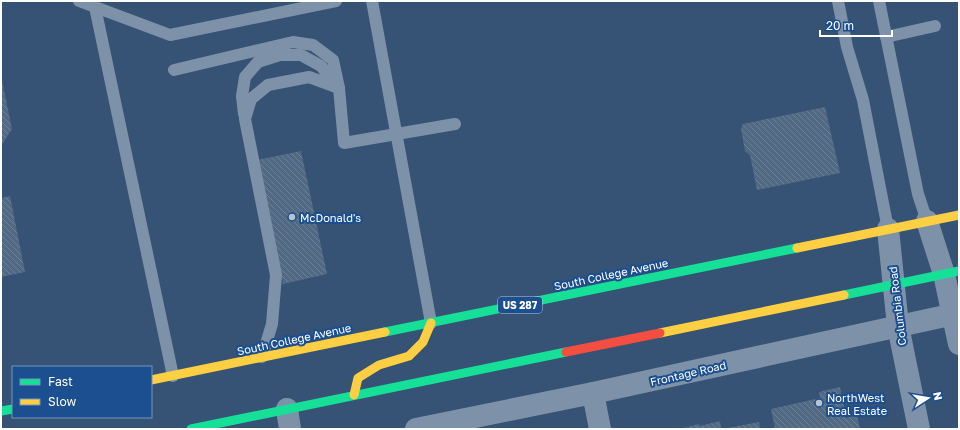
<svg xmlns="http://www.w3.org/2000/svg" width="960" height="430" font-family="'Golos Text',sans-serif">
<defs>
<pattern id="building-back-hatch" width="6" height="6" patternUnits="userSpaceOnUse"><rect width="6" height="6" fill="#526984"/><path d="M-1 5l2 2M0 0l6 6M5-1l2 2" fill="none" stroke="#6c8096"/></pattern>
</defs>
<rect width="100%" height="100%" fill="#365274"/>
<g fill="url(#building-back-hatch)">
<path d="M1 76 12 129 1 146Z"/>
<path d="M825 107 840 173 757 190 750 155 745 151 741 129 743 124Z"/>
<path d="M301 151 327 274 283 284 257 160Z"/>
<path d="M10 196 25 272 1 277V198Z"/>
<path d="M840 387 846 418 857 415 860 429H775L771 409 820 398 819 392Z"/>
<path d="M720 421 721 429H679L699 424 700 426Z"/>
<path d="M759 422 760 429H728V428Z"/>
</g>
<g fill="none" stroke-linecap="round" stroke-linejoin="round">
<g stroke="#7d92a8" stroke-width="12">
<path d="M79 1 170 35 336 1"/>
<path d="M372 1 431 323"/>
<path d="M838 1 847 47 863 100 888 229"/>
<path d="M879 1 918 194 927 221"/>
<path d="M95 7 173 376"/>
<path d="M886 37 935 26"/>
<path d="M174 70 293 42 313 45 333 60 339 88 344 143 455 124"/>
<path d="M244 114 242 96 245 77 258 62 280 55H301L321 66 337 86"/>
<path d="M262 357 272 324 276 275 245 119 251 99 268 85 309 77 339 88"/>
</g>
<g stroke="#7d92a8" stroke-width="22">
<path d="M927 221 944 274 959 344"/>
<path d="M888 229 898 326 919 429"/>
<path d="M593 393 600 429"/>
<path d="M287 409 290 429"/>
<path d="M416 429 593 393 959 313"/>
</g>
<g stroke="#16e098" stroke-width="9">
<path d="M844 295 959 271"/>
<path d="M385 332 797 248"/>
<path d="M1 411 13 409"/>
<path d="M191 429 566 352"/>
</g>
<g stroke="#ffcf43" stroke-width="9">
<path d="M797 248 959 215"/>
<path d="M660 333 844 295"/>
<path d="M151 380 385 332"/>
<path d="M354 395 358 378 379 365 409 356 423 342 431 323"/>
</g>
<path stroke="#f24e42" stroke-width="9" d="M566 352 660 333"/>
</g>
<g fill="#b9c2ce" stroke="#1b4f8f" stroke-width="1.5">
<circle cx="292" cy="217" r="4"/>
<circle cx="819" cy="403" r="4"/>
</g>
<g text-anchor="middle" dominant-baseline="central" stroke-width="4" stroke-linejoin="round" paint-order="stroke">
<rect fill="#1b4f8f" stroke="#bbcadd" stroke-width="1" x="498" y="297" width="44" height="16" rx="3"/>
<g font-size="10" font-weight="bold" fill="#fff">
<text x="520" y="305">US 287</text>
</g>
<g font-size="11" fill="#fff" stroke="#1b4f8f" text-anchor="start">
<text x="300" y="217">McDonald's</text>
<text x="827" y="397">NorthWest<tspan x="827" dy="13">Real Estate</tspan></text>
</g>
<g font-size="11" fill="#fff" stroke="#1b4f8f">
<text transform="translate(611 274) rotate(-12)">South College Avenue</text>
<text transform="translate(897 306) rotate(-97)">Columbia Road</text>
<text transform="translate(294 339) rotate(-12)">South College Avenue</text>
<text transform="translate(688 373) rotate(-13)">Frontage Road</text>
</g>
</g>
<rect width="960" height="430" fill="none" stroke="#ffffff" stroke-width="4"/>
<rect x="12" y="366" width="140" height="52" fill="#1b4f8f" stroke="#7695bc"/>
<rect x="20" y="379" width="20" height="6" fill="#16e098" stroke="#7695bc"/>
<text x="48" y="386" font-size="12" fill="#ffffff">Fast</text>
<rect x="20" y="399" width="20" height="6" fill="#ffcf43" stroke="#7695bc"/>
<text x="48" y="406" font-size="12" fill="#ffffff">Slow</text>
<g transform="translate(928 398) rotate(78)" stroke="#1b4f8f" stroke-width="3" paint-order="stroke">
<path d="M0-3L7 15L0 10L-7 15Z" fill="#ffffff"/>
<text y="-6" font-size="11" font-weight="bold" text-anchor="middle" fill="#ffffff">N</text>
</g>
<path d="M820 30v6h72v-6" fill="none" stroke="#ffffff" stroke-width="2"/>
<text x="826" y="30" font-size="12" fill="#ffffff" stroke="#1b4f8f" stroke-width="3" paint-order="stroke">20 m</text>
</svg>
